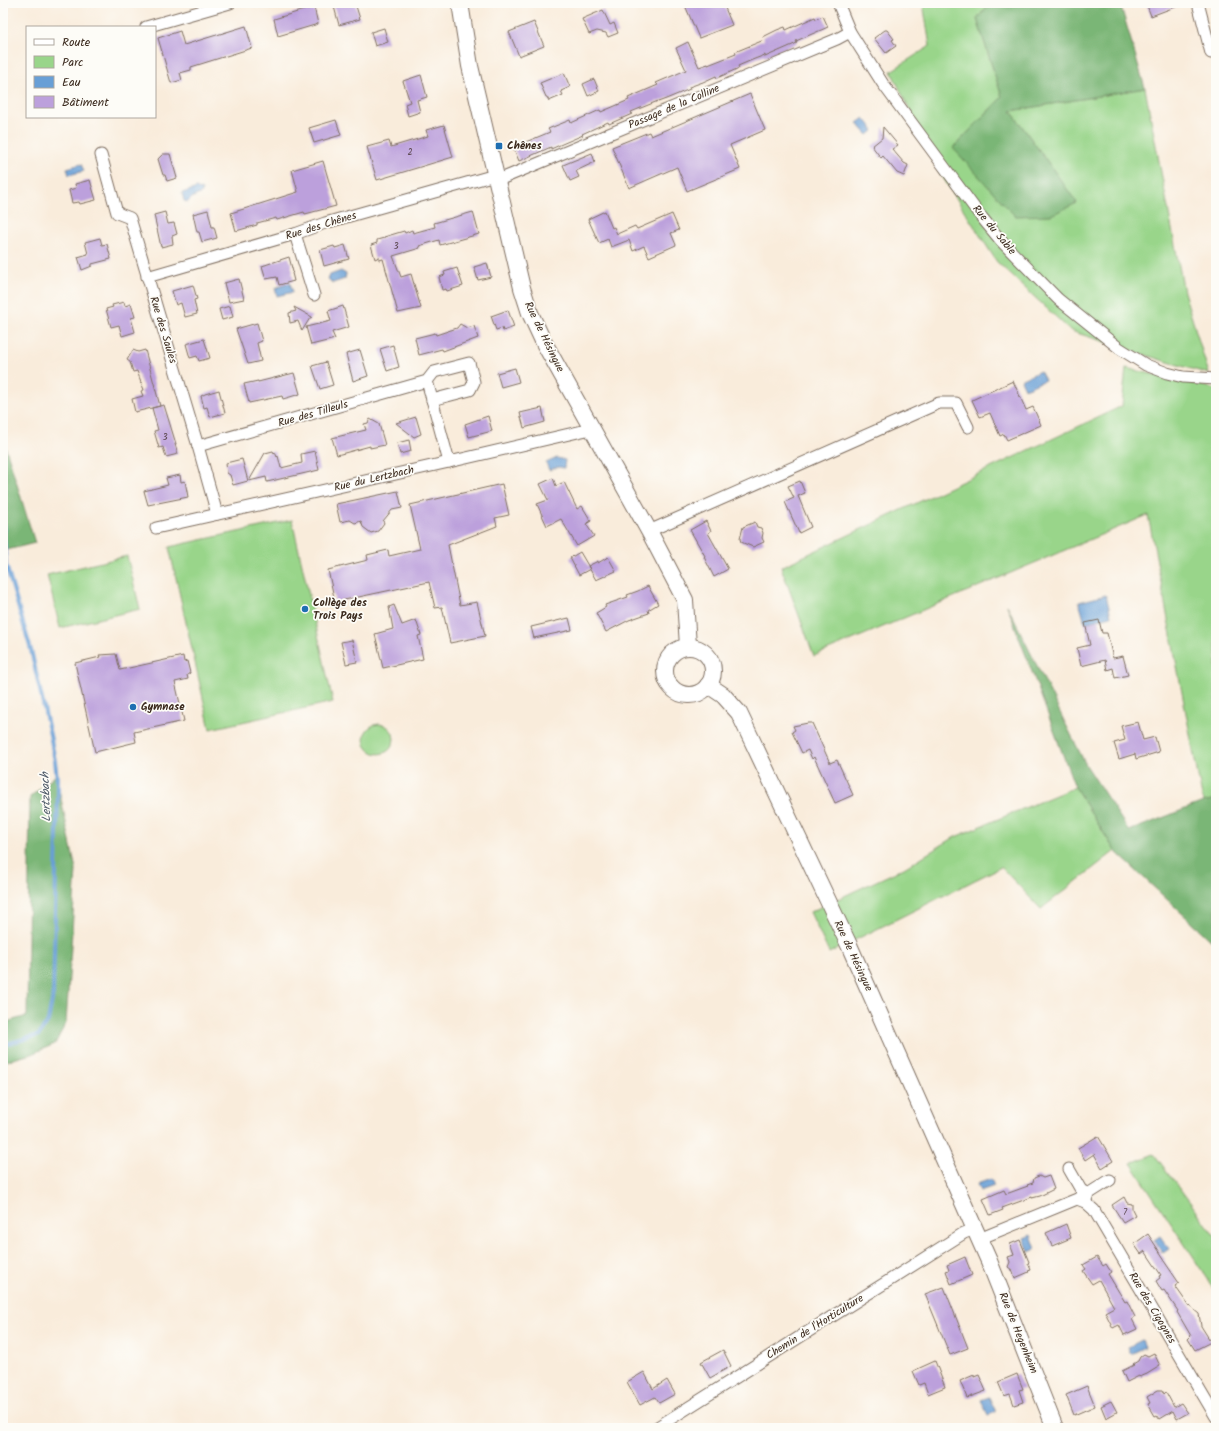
<svg xmlns="http://www.w3.org/2000/svg" width="1219" height="1431" font-family="Kalam,sans-serif">
<rect width="100%" height="100%" fill="#fdfcf7"/>
<filter id="ink" filterUnits="userSpaceOnUse"><feTurbulence type="fractalNoise" baseFrequency=".025" numOctaves="2"/><feDisplacementMap in="SourceGraphic" scale="8" xChannelSelector="R" yChannelSelector="G"/><feConvolveMatrix kernelMatrix="1 2 1 2 8 2 1 2 1" color-interpolation-filters="sRGB"/></filter>
<filter id="wash" filterUnits="userSpaceOnUse"><feTurbulence type="fractalNoise" baseFrequency=".012" numOctaves="4" result="noise"/><feDisplacementMap in="SourceGraphic" scale="16" xChannelSelector="R" yChannelSelector="G"/><feGaussianBlur stdDeviation="0.9" result="paint"/><feColorMatrix in="noise" values="0 0 0 0 0 0 0 0 0 0 0 0 0 0 0 0 0 1.4 0 .05"/><feComposite in="paint" operator="in"/></filter>
<g filter="url(#wash)">
<rect width="100%" height="100%" fill="#f9ecdb"/>
<g fill="#99d58a" stroke="#6a8054">
<path d="M923 3H990L977 19 1002 97 953 148 1077 203 1011 111 1145 88 1184 292 1209 374 1161 360 1071 331 997 262 940 173 891 71 930 46Z"/>
<path d="M1126 368 1216 389V799L1203 802 1148 515 814 656 781 567 1122 406Z"/>
<path d="M292 520 333 702 210 729 169 547Z"/>
<path d="M127 556 140 609 60 628 47 575Z"/>
<circle cx="379" cy="739" r="15"/>
<path d="M1075 787 1115 851 1041 909 1001 867 829 953 810 912 904 868 955 837Z"/>
<path d="M1154 1154 1216 1237V1292L1131 1163Z"/>
</g>
<g fill="#7ab676" stroke="#5a704a">
<path d="M990 3H1120L1145 88 1011 111 1077 203 1051 215 1015 216 953 148 1002 97 977 19Z"/>
<path d="M3 439 35 543 3 551Z"/>
<path d="M1007 605 1086 765 1129 831 1203 802 1216 799V945L1115 851 1075 787Z"/>
<path d="M56 775 76 870 66 1023 55 1044 31 1054 3 1062V1023L27 1016 30 797Z"/>
</g>
<g fill="#689fd6" stroke="#52647a">
<path d="M864 118 874 130 868 135 857 123Z"/>
<path d="M81 164 84 171 69 175 67 168Z"/>
<path d="M197 188 199 190 200 189 202 190V193L193 197 188 202 184 201 182 193Z"/>
<path d="M341 271 346 274 345 279 333 283 330 281 328 279 330 275Z"/>
<path d="M290 283 293 292 277 296 275 288Z"/>
<path d="M1040 371 1045 380 1025 389 1021 380Z"/>
<path d="M557 458 565 460 564 468 558 467 549 470 546 463Z"/>
<path d="M1106 595 1111 616 1085 623 1079 602Z"/>
<path d="M991 1179 994 1186 980 1191 977 1184Z"/>
<path d="M1031 1235 1036 1249 1029 1252 1024 1238Z"/>
<path d="M1160 1236 1169 1249 1163 1253 1154 1240Z"/>
<path d="M1142 1340 1145 1347 1131 1354 1128 1347Z"/>
<path d="M989 1397 996 1412 988 1415 981 1400Z"/>
</g>
<g fill="none" stroke-linecap="round" stroke-linejoin="round">
<path stroke="#689fd6" stroke-width="4" d="M3 525 6 565 31 650 50 735 55 761 58 788 53 995 48 1021 39 1035 3 1045"/>
</g>
<g id="blocks">
<g fill="#bca0dc">
<path d="M333 3H355L360 19 339 25Z"/>
<path d="M684 3H723L732 25 699 38Z"/>
<path d="M1146 3H1183V4L1151 16Z"/>
<path d="M314 7 318 24 278 36 274 19Z"/>
<path d="M603 10 610 25 614 23 618 33 608 37 606 33 597 31 589 34 582 19Z"/>
<path d="M823 16 828 27 796 41 797 43 765 57V55L752 60 738 66 739 68 717 78 716 76 703 82 689 87 690 89 666 99 658 102V101L631 112 632 114 609 124 608 122 582 134 583 135 562 144 551 149V147L519 161 514 149 521 146V144L550 132 548 129 570 120 571 123 600 110 601 112 629 100 628 98 658 85 656 83 686 70 676 48 688 42 699 67 708 64V65L736 54 735 52 764 40 763 37 777 30 785 27 786 30 815 17 816 19Z"/>
<path d="M534 22 544 46 519 56 509 32Z"/>
<path d="M246 26 252 48 191 67V70L180 73 182 80 171 83 158 38 180 31 184 45Z"/>
<path d="M384 28 388 42 375 46 371 32Z"/>
<path d="M885 30H887L894 39 892 40 896 46 886 53 874 38Z"/>
<path d="M564 73 570 87 561 91 563 95 549 101 547 97H546L540 83Z"/>
<path d="M421 75 427 97 417 100 420 112 408 116 405 104 410 102 403 81Z"/>
<path d="M594 79 599 91 588 96 583 84Z"/>
<path d="M750 94 765 130 730 145 740 169 687 191 677 167 629 188 612 147 649 132 651 136Z"/>
<path d="M336 120 341 135 314 143 309 128Z"/>
<path d="M444 125 453 157 377 180 367 147 389 141 391 147 428 136 426 130Z"/>
<path d="M883 127 898 145 892 149 904 163 908 165 904 176 897 173 883 156 881 158 872 146 882 138Z"/>
<path d="M592 153 595 162 576 171 579 177 570 181 563 165Z"/>
<path d="M163 154H170L177 178 167 181 165 175H163L158 159Z"/>
<path d="M323 161 336 206 305 214 304 212 277 220 276 218 257 223V225L236 231 231 213 298 192 292 170Z"/>
<path d="M90 180 96 200 80 204 79 202 72 203 69 190 76 188 75 184Z"/>
<path d="M208 210 212 227H214L217 238 202 242 199 232H197L193 214Z"/>
<path d="M605 211 612 228 614 227 617 234 635 226 637 229 672 214 679 230 671 233 676 245 649 257 644 246 633 251 629 240 611 247 608 239 599 243 588 219Z"/>
<path d="M165 212 168 224 174 223 177 234 172 236 173 244 161 247 154 215Z"/>
<path d="M473 212 479 234 440 245 439 240 419 246 420 248 393 256 401 277 411 274 421 308 398 313 383 259 379 260V257L375 259 371 245 377 243V240L384 238V237L404 231 405 233 412 230 413 233 435 227 434 223Z"/>
<path d="M100 238 102 245 107 244 111 259 92 264V266L82 270 78 257 88 254 85 242Z"/>
<path d="M345 245 349 259 324 266 320 250 334 246 335 248Z"/>
<path d="M289 257 293 272 292 273 294 281 279 285 277 277 266 279 262 266Z"/>
<path d="M487 263 491 277 478 280 474 267Z"/>
<path d="M457 268 463 286 447 291 446 289 442 290 439 277 445 275 444 272Z"/>
<path d="M239 279 244 299 229 302 224 283Z"/>
<path d="M193 285 197 299 194 300 197 314 185 317 181 303 176 305 172 291Z"/>
<path d="M124 302 125 306 131 304 135 317 131 318 135 332 122 336 119 325 111 327 106 309 113 307 112 305Z"/>
<path d="M230 306 233 317 222 320 219 309Z"/>
<path d="M343 306 349 327 332 332 335 339 311 345 306 327 331 321 328 311Z"/>
<path d="M294 307 312 317 310 318 302 331 298 321 290 323 289 313 296 311Z"/>
<path d="M508 310 514 327 503 331 502 328 496 330 491 316Z"/>
<path d="M257 323 262 341 257 343 261 361 248 364 236 329Z"/>
<path d="M460 324 467 328 474 326 478 338 443 351 442 349 419 355 415 338 435 333 436 335 457 328Z"/>
<path d="M204 339 210 358 199 361 197 356 190 358 186 344Z"/>
<path d="M393 345 399 367 387 371 380 349Z"/>
<path d="M133 350 138 352 145 350 160 406 135 412 132 399 143 396 141 391 144 390 137 371 133 372 130 362 127 360Z"/>
<path d="M360 350 368 376 353 381 346 354Z"/>
<path d="M326 362 333 385 320 389 312 366Z"/>
<path d="M515 368 519 382 501 387 497 373Z"/>
<path d="M294 373 300 394 283 399 282 396 249 403 244 384 258 381V382Z"/>
<path d="M1013 381 1026 410 1033 407 1041 425 1007 440 1004 434 1000 436 990 413 980 417 972 400Z"/>
<path d="M219 390 225 413 210 417 207 407 204 408 201 396 205 394Z"/>
<path d="M164 405 176 444H175L178 454 166 457 163 447 159 448 154 431 158 430 152 408Z"/>
<path d="M542 408 545 422 524 428 520 413Z"/>
<path d="M488 416 492 431 469 437 465 424Z"/>
<path d="M416 417 421 434 414 437 396 423Z"/>
<path d="M370 419 379 424 385 445 370 448V446L337 455 332 438 366 430 364 424 368 423Z"/>
<path d="M409 440 411 451 400 454 397 443Z"/>
<path d="M273 451 274 453 275 452 277 457 278 456 281 468 302 463 301 454 315 451 319 470 267 482 266 477 249 481 265 453Z"/>
<path d="M242 459 248 481 233 485 230 475 227 473 226 463Z"/>
<path d="M180 475 181 482 185 481 188 497 148 505 144 491 168 485 166 478Z"/>
<path d="M553 478 556 486 564 482 577 509 582 506 591 521 586 524 594 536 577 546 561 519 547 526 537 504 548 500 540 484Z"/>
<path d="M800 481 805 493 798 496 811 527 799 533 785 502 794 498 788 486Z"/>
<path d="M502 484 509 515 495 518 497 526 448 545 460 605 477 602 485 636 450 643 442 607 435 608 429 582 335 602 328 570 368 560 367 555 388 550 389 556 420 549 410 505Z"/>
<path d="M398 491 402 508 392 510 383 521 384 523 378 531 371 533 363 527 361 521 355 523 350 520 340 522 336 504Z"/>
<path d="M706 521 711 531 708 533 728 569 714 577 704 557 705 556 690 530Z"/>
<path d="M755 522 757 527 761 528 763 533 762 538 764 542 753 547 741 542 740 539 743 527Z"/>
<path d="M580 552 590 569 579 575 570 558Z"/>
<path d="M608 557 616 571 596 580 588 566 598 561V563Z"/>
<path d="M648 586 658 604 648 610 649 613 629 620 606 632 596 613 606 607 605 605 628 597 627 595 638 591Z"/>
<path d="M394 605 402 625 416 620 421 635 418 636 423 659 383 668 375 634 393 629 389 607Z"/>
<path d="M569 618 572 630 534 638 531 627Z"/>
<path d="M1099 620 1102 633H1107L1113 658 1123 656 1128 675 1115 678 1113 668 1107 670 1105 660 1081 666 1077 648 1090 645 1085 623Z"/>
<path d="M352 640 357 662 346 664 341 642Z"/>
<path d="M116 654 120 670 183 656 184 662 187 661 190 673 187 675 188 679 175 682 184 721 134 732 136 742 95 752 75 663 100 657 99 655Z"/>
<path d="M1138 722 1143 740 1155 737 1159 752 1136 759 1135 754 1119 759 1114 743 1125 740 1121 726Z"/>
<path d="M808 723H812L830 763 837 760 853 795 835 803 814 757 812 759 808 750 802 753 792 732 795 730 793 726Z"/>
<path d="M1098 1136 1113 1161 1102 1168 1094 1154 1085 1160 1078 1148Z"/>
<path d="M1039 1176 1043 1178 1049 1176 1054 1189 1040 1196 1032 1198V1197L1002 1208 1003 1210 990 1215 983 1199 1004 1190 1006 1194 1028 1186 1027 1185 1033 1183 1034 1178Z"/>
<path d="M1124 1197 1127 1203 1132 1204V1209L1135 1215 1123 1222 1112 1205Z"/>
<path d="M1066 1224 1071 1238 1052 1246 1046 1233Z"/>
<path d="M1148 1234 1165 1260 1164 1261 1179 1283 1175 1286 1189 1306 1190 1305 1193 1309 1199 1314 1201 1326 1211 1342 1195 1350 1188 1339 1191 1336 1177 1312 1178 1311 1164 1290 1162 1291 1156 1281 1160 1278 1159 1276 1161 1275 1145 1251 1141 1254 1134 1244Z"/>
<path d="M1020 1240 1029 1262 1028 1263 1031 1270 1028 1271 1029 1272 1015 1278 1012 1270 1008 1267 1010 1262 1008 1257 1014 1255 1010 1244Z"/>
<path d="M965 1257 972 1275 951 1284 946 1271 949 1270 947 1265Z"/>
<path d="M1097 1257 1103 1266 1106 1264 1111 1272 1108 1274 1125 1302 1127 1301 1135 1317 1132 1319 1137 1329 1124 1335 1119 1325 1113 1328 1105 1312 1114 1307 1099 1280 1092 1284 1083 1271 1086 1269 1083 1265Z"/>
<path d="M944 1287 968 1348 950 1355 925 1294Z"/>
<path d="M723 1350 731 1366 710 1378 701 1362Z"/>
<path d="M1154 1353 1160 1366 1147 1374 1140 1377 1139 1376 1127 1382 1122 1371 1134 1365 1133 1364 1138 1361 1140 1357 1144 1354 1148 1356Z"/>
<path d="M935 1361 945 1387 928 1394 924 1383 919 1385 913 1371Z"/>
<path d="M644 1372 653 1389 667 1380 675 1394 659 1403 655 1397 640 1405 627 1382Z"/>
<path d="M1017 1374 1023 1389 1019 1390 1023 1402 1014 1405 1010 1394 1004 1396 998 1382Z"/>
<path d="M974 1375V1377L979 1375 986 1391 967 1398 960 1381Z"/>
<path d="M1087 1386 1095 1406 1074 1415 1066 1395Z"/>
<path d="M1158 1390H1162L1164 1394 1166 1392 1174 1407 1181 1403 1188 1413 1177 1419 1173 1411 1160 1419 1157 1415 1155 1416 1148 1404 1150 1403 1147 1397Z"/>
<path d="M1111 1401 1117 1412 1106 1418 1101 1406Z"/>
</g>
</g>
</g>
<g filter="url(#ink)">
<use href="#blocks" fill-opacity="0" stroke="#7e6e60" stroke-width="1"/>
<g fill="none" stroke-linecap="round" stroke-linejoin="round">
<defs>
<g id="street">
<path d="M838 3 850 32 883 84 979 214 1002 242 1058 299 1119 348 1146 365 1167 373 1183 377 1216 379"/>
<path d="M1198 3 1211 53"/>
<path d="M146 27 230 3"/>
<path d="M101 155 117 213 130 218 198 446 217 514"/>
<path d="M496 181 837 39 850 32"/>
<path d="M295 234 314 295"/>
<path d="M147 277 295 234 325 223 495 175"/>
<path d="M427 381 449 462"/>
<path d="M198 446 427 381 434 372 469 363 474 382 470 390 432 400"/>
<path d="M156 528 449 462 591 429"/>
<path d="M649 531 939 403H956L968 427"/>
<path d="M1069 1169 1081 1190 1088 1194"/>
<path d="M1085 1202 1088 1194 1110 1180"/>
<path d="M979 1239 1077 1199 1085 1202 1094 1210 1216 1417"/>
<path d="M656 1428 964 1233 975 1229"/>
</g>
<g id="secondary">
<path d="M460 3 470 66 522 288 530 313 543 341 649 531 685 600 688 646"/>
<circle cx="689" cy="671" r="24"/>
<path d="M708 685 723 695 739 713 849 945 989 1261 1055 1428"/>
</g>
</defs>
<use href="#street" stroke="#7e6e60" stroke-width="13"/>
<use href="#secondary" stroke="#7e6e60" stroke-width="18"/>
<use href="#street" stroke="#fff" stroke-width="11"/>
<use href="#secondary" stroke="#fff" stroke-width="16"/>
</g>
</g>
<g fill="#1f6fb2" stroke="#fdfcf7" stroke-width="1.5">
<rect x="495" y="142" width="8" height="8" rx="2"/>
<circle cx="305" cy="609" r="4"/>
<circle cx="133" cy="707" r="4"/>
</g>
<g text-anchor="middle" dominant-baseline="central" stroke-width="3.5" stroke-linejoin="round" paint-order="stroke">
<g font-size="9" fill="#5b484e">
<text x="410" y="152">2</text>
<text x="396" y="246">3</text>
<text x="165" y="437">3</text>
<text x="1125" y="1212">7</text>
</g>
<g font-size="11" fill="#3b2a1e" stroke="#fdfcf7">
<text transform="translate(674 107) rotate(-23)">Passage de la Colline</text>
<text transform="translate(321 226) rotate(-17)">Rue des Chênes</text>
<text transform="translate(994 230) rotate(50)">Rue du Sable</text>
<text transform="translate(163 330) rotate(73)">Rue des Saules</text>
<text transform="translate(544 337) rotate(64)">Rue de Hésingue</text>
<text transform="translate(313 414) rotate(-16)">Rue des Tilleuls</text>
<text transform="translate(374 479) rotate(-13)">Rue du Lertzbach</text>
<text transform="translate(853 956) rotate(65)">Rue de Hésingue</text>
<text transform="translate(1152 1308) rotate(59)">Rue des Cigognes</text>
<text transform="translate(815 1327) rotate(-32)">Chemin de l'Horticulture</text>
<text transform="translate(1018 1333) rotate(68)">Rue de Hegenheim</text>
</g>
<g font-size="11" font-weight="bold" fill="#3b2a1e" stroke="#fdfcf7" text-anchor="start">
<text x="507" y="146">Chênes</text>
<text x="313" y="603">Collège des<tspan x="313" dy="13">Trois Pays</tspan></text>
<text x="141" y="707">Gymnase</text>
</g>
<g font-size="12" font-style="italic" fill="#4d5968" stroke="#fdfcf7">
<text transform="translate(46 797) rotate(-92)">Lertzbach</text>
</g>
</g>
<rect width="1219" height="1431" fill="none" stroke="#fdfcf7" stroke-width="16"/>
<rect x="26" y="26" width="130" height="92" fill="#fdfcf7" stroke="#afa8a0"/>
<rect x="34" y="39" width="20" height="6" fill="#ffffff" stroke="#afa8a0"/>
<text x="62" y="46" font-size="12" fill="#3b2a1e">Route</text>
<rect x="34" y="56" width="20" height="12" fill="#99d58a" stroke="#afa8a0"/>
<text x="62" y="66" font-size="12" fill="#3b2a1e">Parc</text>
<rect x="34" y="76" width="20" height="12" fill="#689fd6" stroke="#afa8a0"/>
<text x="62" y="86" font-size="12" fill="#3b2a1e">Eau</text>
<rect x="34" y="96" width="20" height="12" fill="#bca0dc" stroke="#afa8a0"/>
<text x="62" y="106" font-size="12" fill="#3b2a1e">Bâtiment</text>
</svg>
